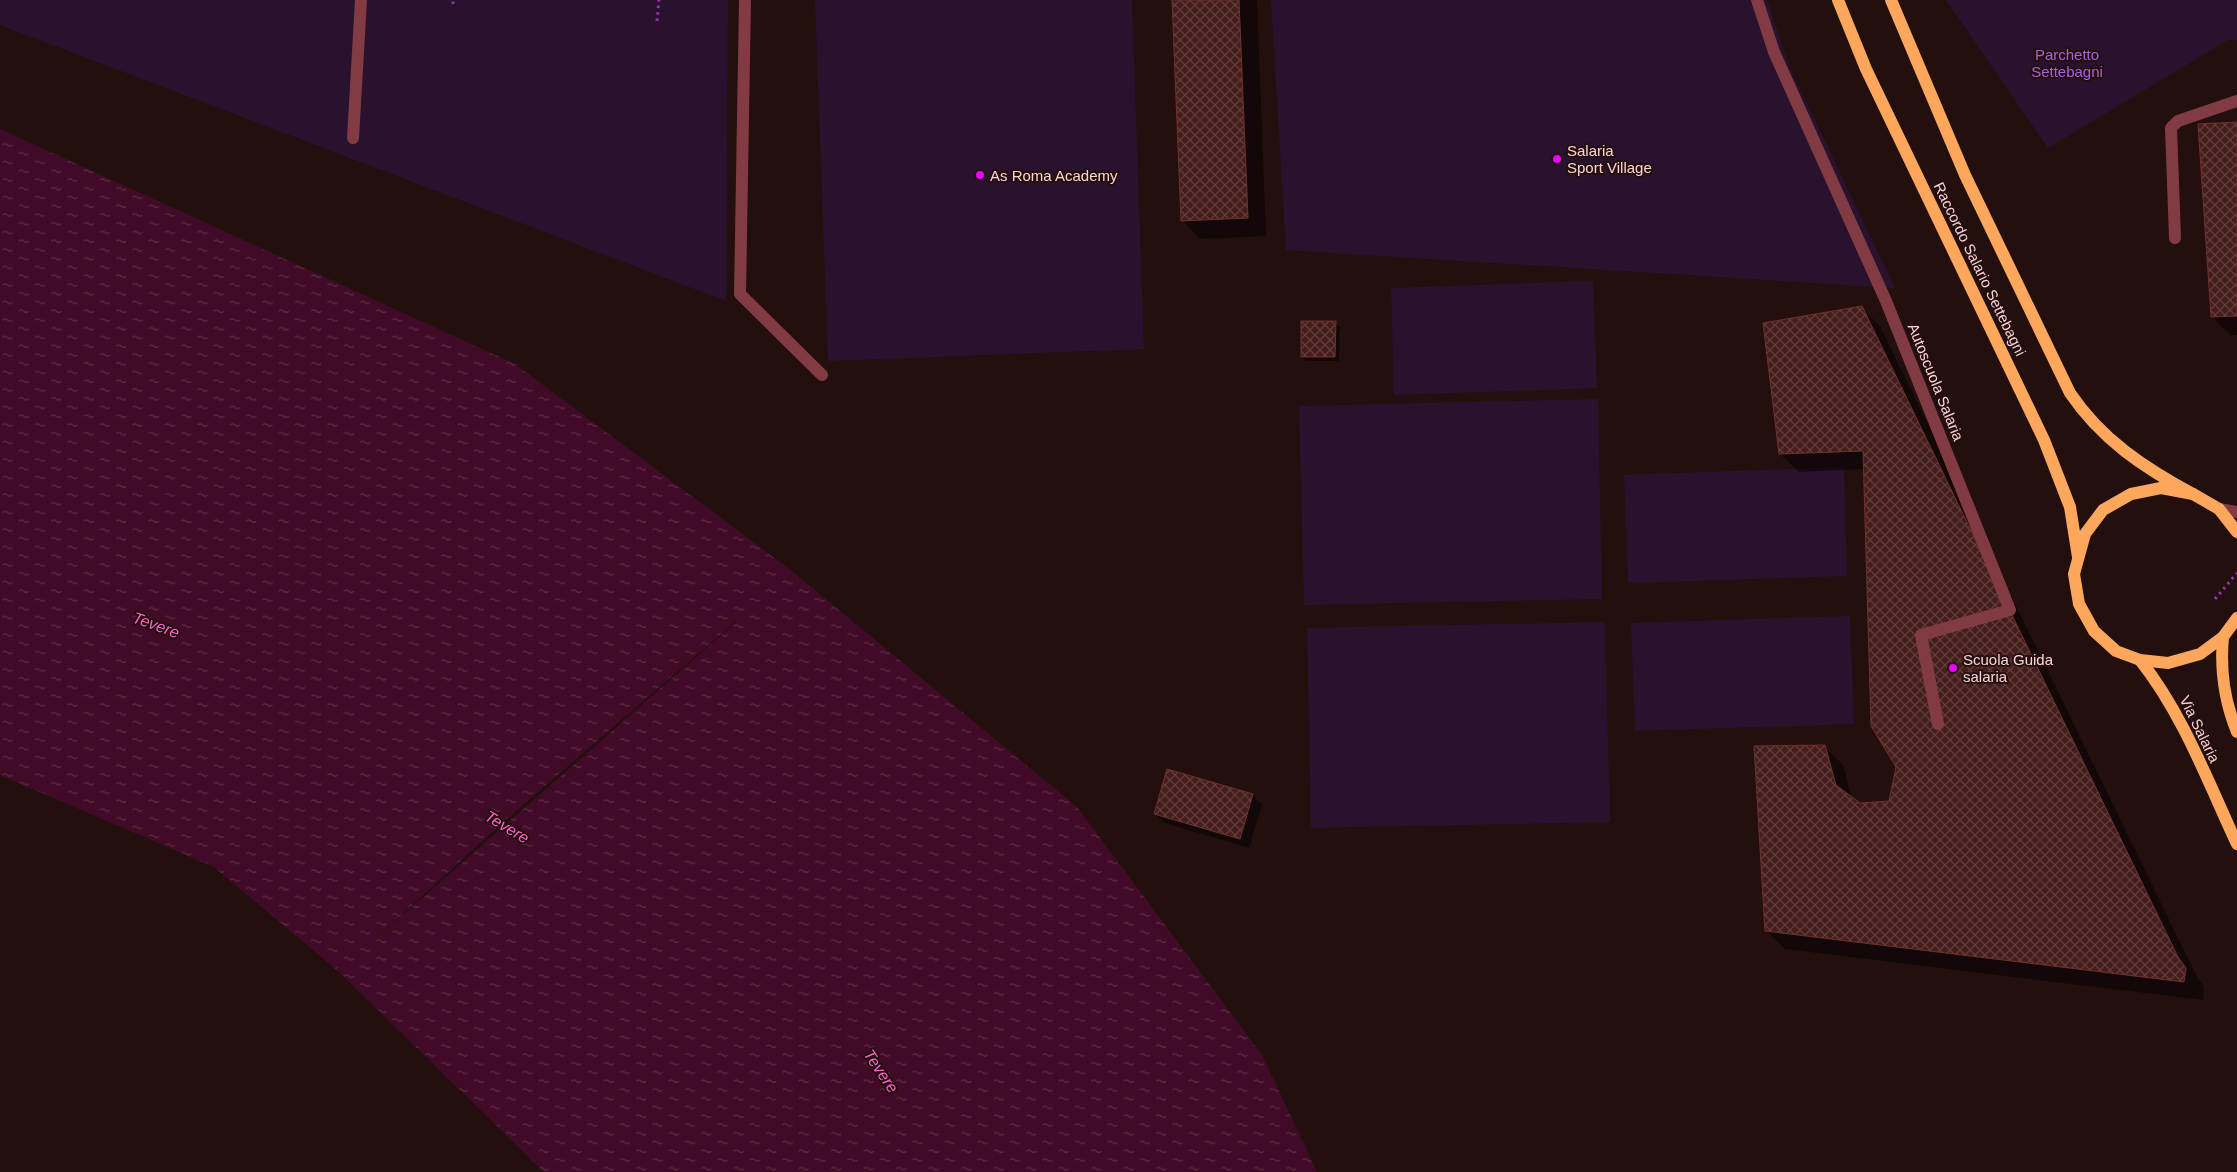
<svg xmlns="http://www.w3.org/2000/svg" width="2237" height="1172" font-family="Arial,sans-serif">
<defs>
<pattern id="water-ripples" width="26" height="14" patternUnits="userSpaceOnUse" patternTransform="scale(1.25)"><rect width="26" height="14" fill="#410b27"/><path d="M2 4q2-2 4 0t4 0M15 11q2-2 4 0t4 0" fill="none" stroke="#5e2e45"/></pattern>
<pattern id="building-cross-hatch" width="8" height="8" patternUnits="userSpaceOnUse" patternTransform="scale(1.25)"><rect width="8" height="8" fill="#451d1b"/><path d="M0 0l8 8M0 8l8-8" fill="none" stroke="#613d3b"/></pattern>
</defs>
<rect width="100%" height="100%" fill="#240f0f"/>
<g fill="#29122e">
<path d="M0 0H728L726 301 0 25Z"/>
<path d="M815 0H1132L1144 349 828 361Z"/>
<path d="M1271 0H1767L1790 68 1895 288 1286 250Z"/>
<path d="M1946 0H2237V40H2228L2048 148Z"/>
<path d="M1593 281 1597 388 1394 395 1391 288Z"/>
<path d="M1598 399 1602 599 1304 605 1299 406Z"/>
<path d="M1844 467 1847 576 1628 583 1624 475Z"/>
<path d="M1850 616 1854 724 1635 731 1631 623Z"/>
<path d="M1605 622 1610 822 1311 828 1307 628Z"/>
</g>
<path fill="url(#water-ripples)" fill-rule="evenodd" d="M0 129 515 364 793 572 1077 807 1262 1055 1317 1172H544L339 972 214 867 0 775ZM736 621V622L371 943 502 823Z"/>
<g fill="#0007">
<path d="M1174 0H1257L1266 236 1200 239 1182 220Z"/>
<path d="M2237 123V335H2230L2212 317Z"/>
<path d="M1861 307 1880 326 2197 977 2204 987 2203 1000 1785 949 1766 931 1824 746 1843 765 1852 799 1860 804 1890 802 1897 767 1864 469 1799 472 1780 454Z"/>
<path d="M1335 323 1340 327 1339 361H1306L1302 357Z"/>
<path d="M1253 795 1262 805 1249 848 1165 823 1155 814Z"/>
</g>
<g fill="url(#building-cross-hatch)" stroke="#71302e">
<path d="M1172 0H1239L1248 218 1181 221Z"/>
<path d="M2237 122V316L2211 317 2198 124Z"/>
<path d="M1862 306 2178 957 2186 968 2184 982 1765 931 1754 746 1825 745 1836 785 1860 803 1889 801 1896 767 1871 726 1863 451 1779 454 1763 323Z"/>
<path d="M1301 321H1336L1335 357H1301Z"/>
<path d="M1167 769 1253 794 1240 839 1154 814Z"/>
</g>
<g fill="none" stroke-linecap="round" stroke-linejoin="round">
<g stroke="#9831b4" stroke-width="3" stroke-dasharray="2.5 4" stroke-linecap="butt">
<path d="M453 4V0"/>
<path d="M657 21 659 0"/>
<path d="M2215 599 2237 573"/>
</g>
<g stroke="#823b43" stroke-width="12">
<path d="M745 0 740 294 822 375"/>
<path d="M1757 0 1774 52 1886 301 2010 610 1921 635 1938 724"/>
<path d="M353 138 361 0"/>
<path d="M2175 238 2171 128 2178 121 2237 101"/>
<path d="M2219 509 2237 512"/>
</g>
<g stroke="#fca75c" stroke-width="12">
<path d="M1838 0 1866 69 2044 440 2070 507 2078 557"/>
<path d="M1891 0 1965 175 2070 393C2101 439 2144 468 2193 494"/>
<path d="M2237 532 2219 509 2193 494 2161 488 2131 494 2103 510 2085 534 2074 574 2079 604 2094 631 2116 651 2140 660 2168 663 2200 654 2223 637 2237 618"/>
<path d="M2223 637C2220 671 2224 700 2237 732"/>
<path d="M2140 660C2183 714 2208 782 2237 844"/>
</g>
</g>
<g fill="#eb04f9" stroke="#240f0f" stroke-width="2">
<circle cx="1557" cy="159" r="5"/>
<circle cx="980" cy="175" r="5"/>
<circle cx="1953" cy="668" r="5"/>
</g>
<g text-anchor="middle" dominant-baseline="central" stroke-width="4" stroke-linejoin="round" paint-order="stroke">
<g font-size="15" fill="#aa60dd" stroke="#240f0f">
<text x="2067" y="54">Parchetto<tspan x="2067" dy="17">Settebagni</tspan></text>
</g>
<g font-size="15" fill="#fed3d5" stroke="#240f0f" text-anchor="start">
<text x="1567" y="150">Salaria<tspan x="1567" dy="17">Sport Village</tspan></text>
<text x="990" y="175">As Roma Academy</text>
<text x="1963" y="659">Scuola Guida<tspan x="1963" dy="17">salaria</tspan></text>
</g>
<g font-size="15" fill="#fed3d5" stroke="#240f0f">
<text transform="translate(1980 269) rotate(64)">Raccordo Salario Settebagni</text>
<text transform="translate(1936 382) rotate(68)">Autoscuola Salaria</text>
<text transform="translate(2200 729) rotate(64)">Via Salaria</text>
</g>
<g font-size="16" font-style="italic" fill="#fc63cd" stroke="#240f0f">
<text transform="translate(156 625) rotate(20)">Tevere</text>
<text transform="translate(507 827) rotate(31)">Tevere</text>
<text transform="translate(881 1071) rotate(56)">Tevere</text>
</g>
</g>
</svg>
